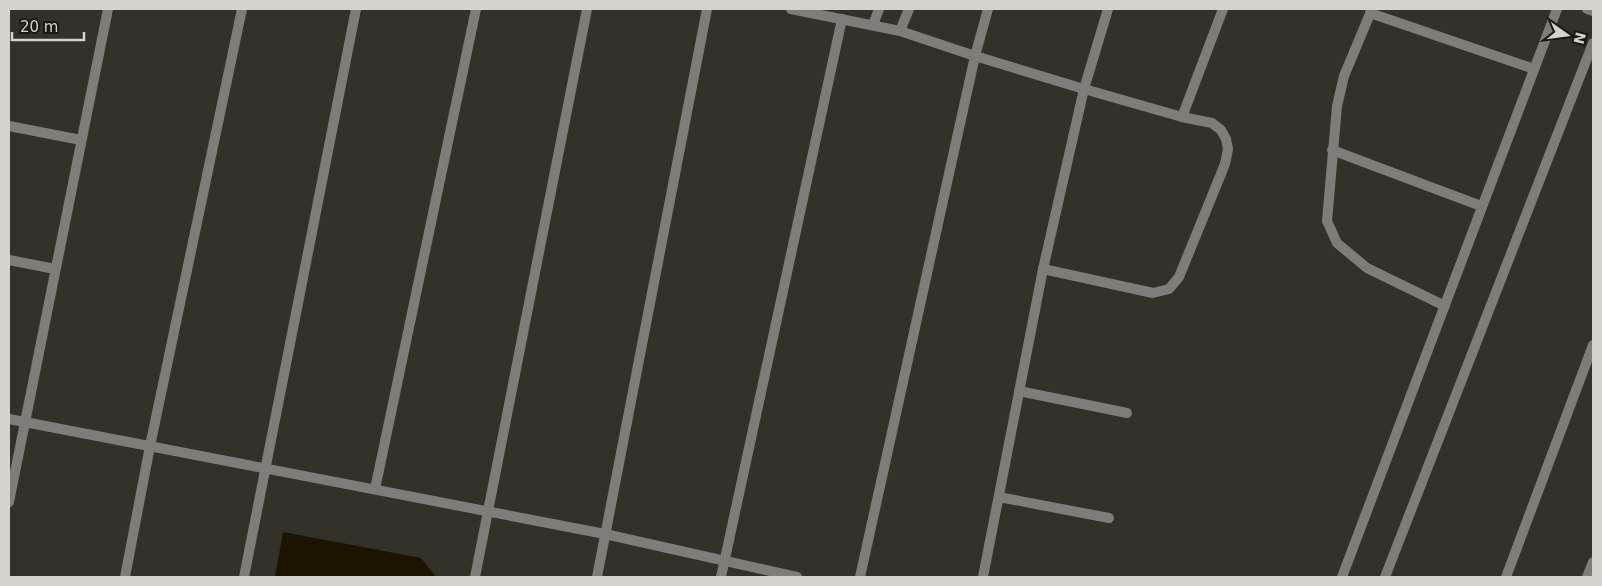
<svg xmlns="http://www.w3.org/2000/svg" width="1602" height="586" font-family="'DejaVu Sans',sans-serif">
<rect width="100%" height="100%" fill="#333129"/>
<path fill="#1b1500" d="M283 532 421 558 436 577H275Z"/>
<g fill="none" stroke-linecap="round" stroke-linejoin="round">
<g stroke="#7e7d79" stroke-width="10">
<path d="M1372 9 1344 76 1337 106 1327 221 1337 243 1367 268 1445 306"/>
<path d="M1587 9 1593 11"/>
<path d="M1370 13 1534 69"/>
<path d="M1332 150 1481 206"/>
<path d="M1385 577 1593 43"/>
<path d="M1506 577 1593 345"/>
<path d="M1587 577 1593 562"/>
</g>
<g stroke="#7e7d79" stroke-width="10">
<path d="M791 9 900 31 975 56 1084 89 1182 117 1212 123 1221 130 1226 139 1228 149 1225 164 1179 277 1169 289 1153 293 1043 269"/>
<path d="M873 25 879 9"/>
<path d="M900 31 909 9"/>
<path d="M1182 117 1223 9"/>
<path d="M9 126 81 140"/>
<path d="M9 260 55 269"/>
<path d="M1019 391 1127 413"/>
<path d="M9 419 605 534 797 577"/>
<path d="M375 489 476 9"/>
<path d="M999 497 1109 518"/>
<path d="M9 502 108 9"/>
<path d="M125 577 150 446 242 9"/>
<path d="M244 577 356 9"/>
<path d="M475 577 587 9"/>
<path d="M597 577 707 9"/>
<path d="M721 577 842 19"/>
<path d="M860 577 975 56 988 9"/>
<path d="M983 577 1043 269 1084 89 1108 9"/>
<path d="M1342 577C1414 388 1484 198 1557 9"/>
</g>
</g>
<rect width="1602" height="586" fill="none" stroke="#d5d3ce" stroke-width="20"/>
<g transform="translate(1567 35) rotate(104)" stroke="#1a1915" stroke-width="4" paint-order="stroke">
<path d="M0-4L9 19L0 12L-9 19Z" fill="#d5d3ce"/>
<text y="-8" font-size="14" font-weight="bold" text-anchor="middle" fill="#d5d3ce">N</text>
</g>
<path d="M12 32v8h72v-8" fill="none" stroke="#d5d3ce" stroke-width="2.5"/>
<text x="20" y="32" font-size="15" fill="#d5d3ce" stroke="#1a1915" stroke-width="4" paint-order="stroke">20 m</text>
</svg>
